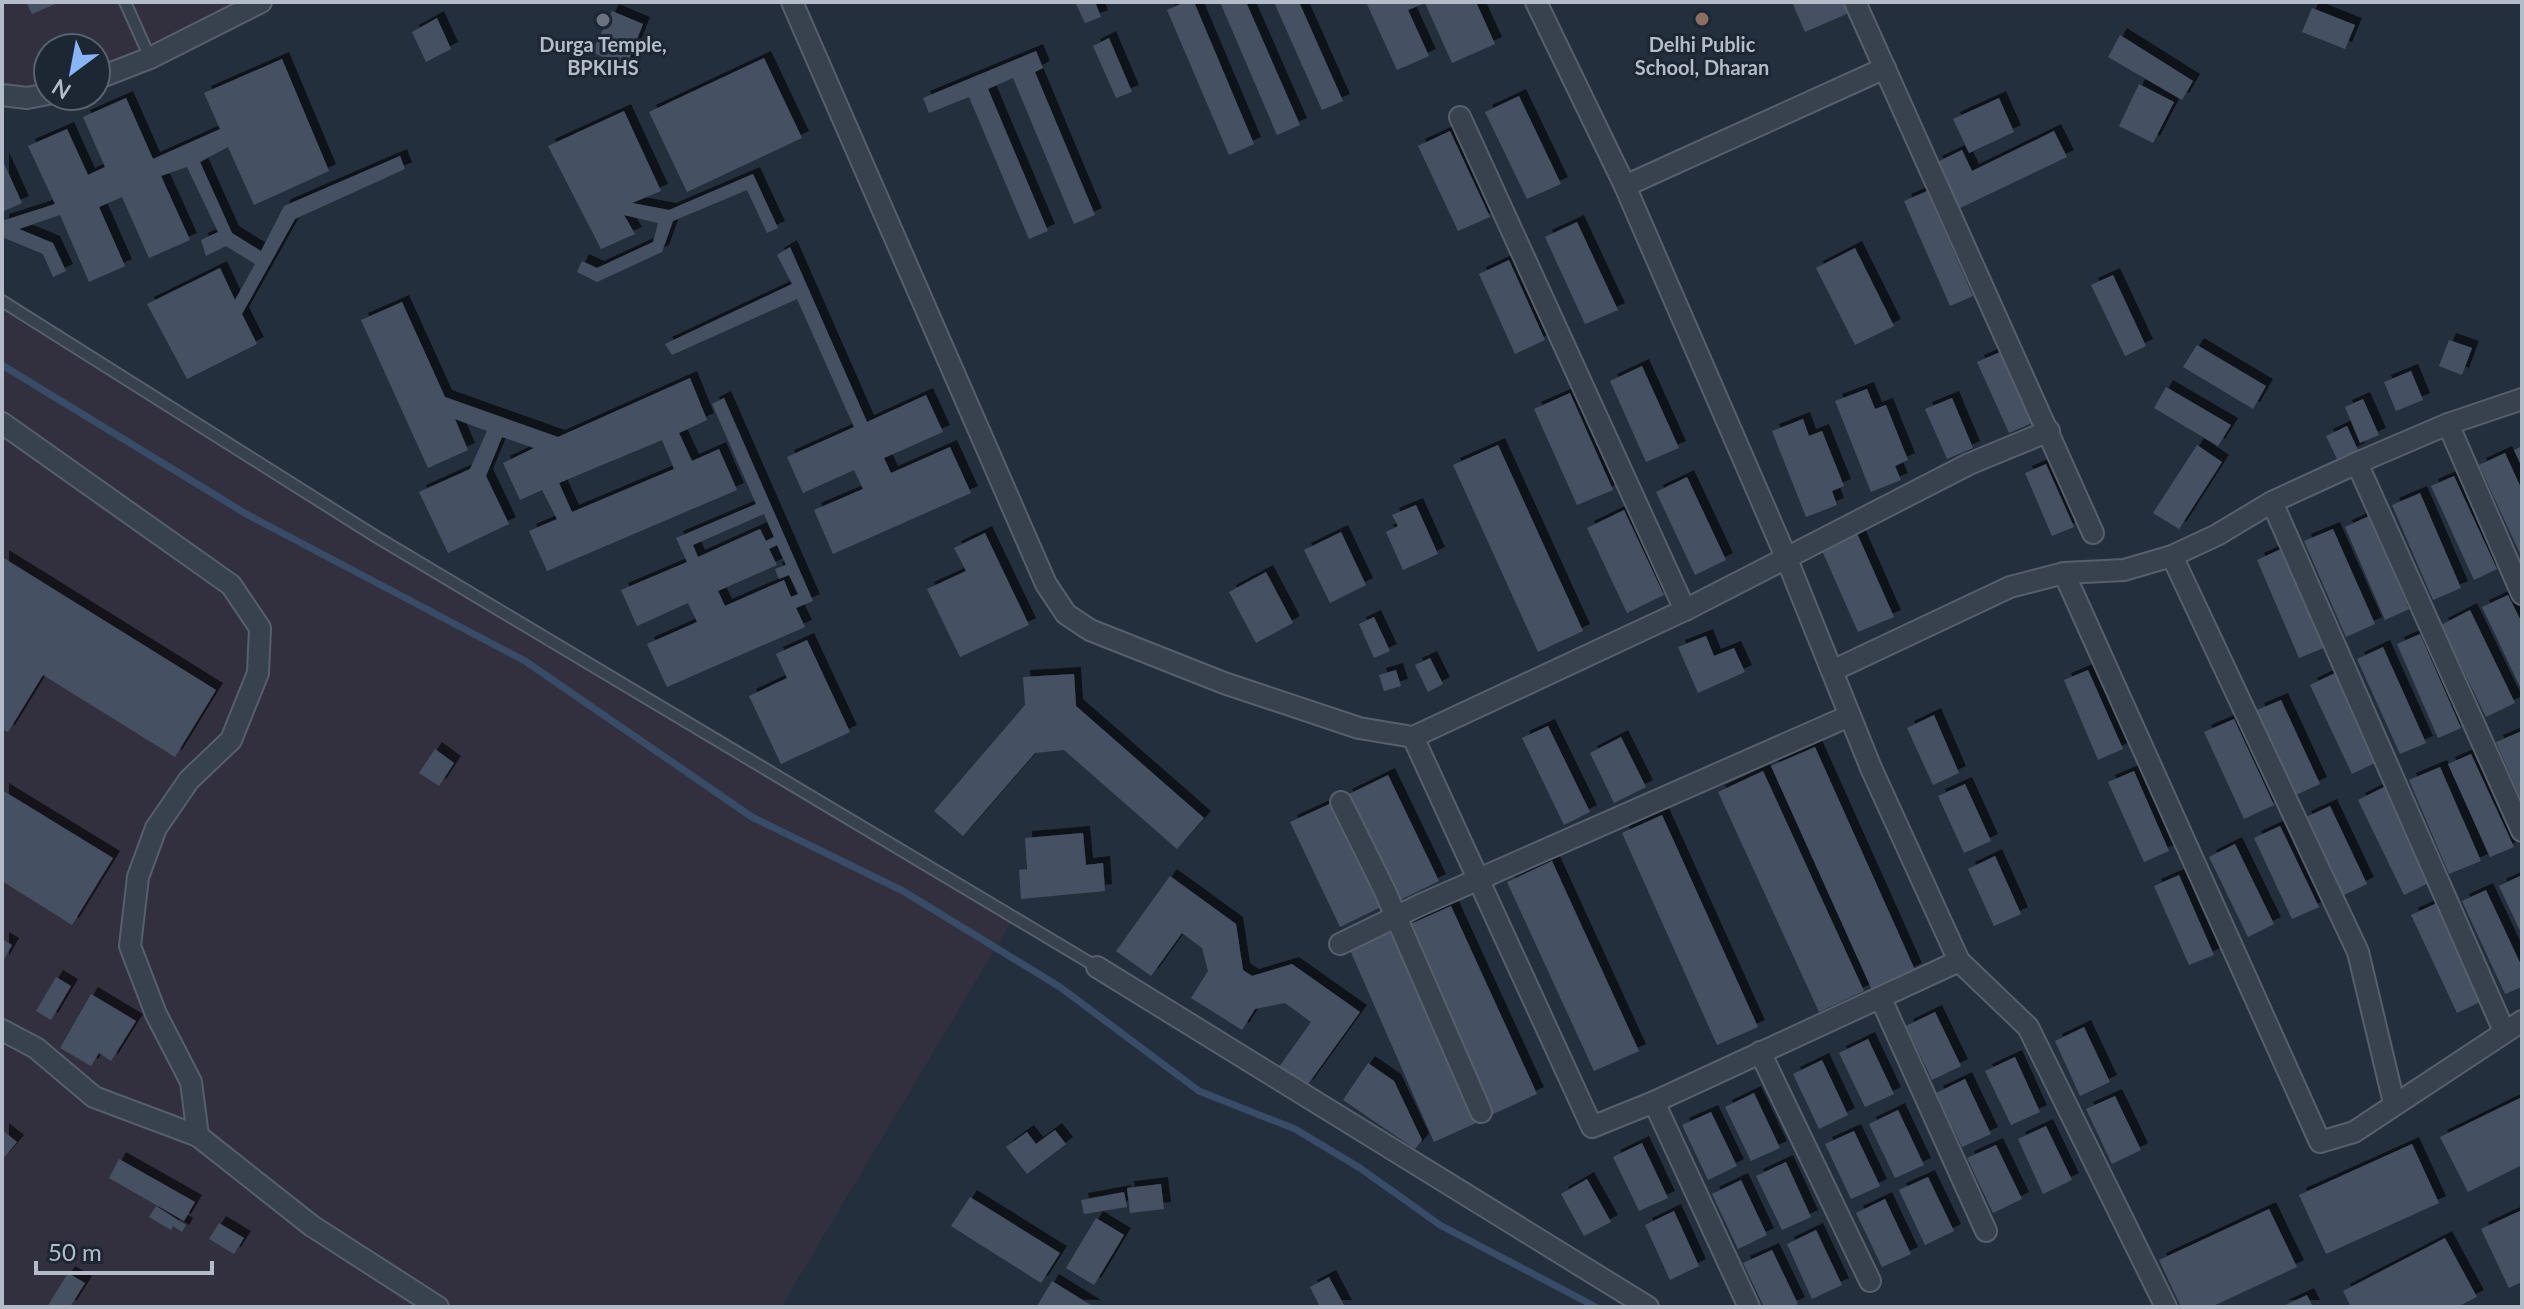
<svg xmlns="http://www.w3.org/2000/svg" width="2524" height="1309" font-family="Lato,sans-serif">
<defs>
<filter id="shadow"><feDropShadow dx="7" dy="-7" stdDeviation="0" flood-color="#0009"/></filter>
</defs>
<rect width="100%" height="100%" fill="#242f3e"/>
<g fill="#32303f">
<path d="M2 2H261L96 79V48H48V94L2 95Z"/>
<path d="M2 301 375 536 1014 917 781 1307H2Z"/>
</g>
<g fill="none" stroke-linecap="round" stroke-linejoin="round">
<path stroke="#394c67" stroke-width="7" d="M2 365 248 515 525 661 752 817 903 891 1060 987 1199 1091 1295 1129 1360 1168 1440 1225 1596 1307"/>
</g>
<g fill="#455162" fill-rule="evenodd" filter="url(#shadow)">
<path d="M26 2H60L32 14Z"/>
<path d="M1075 2H1095L1101 17 1085 23Z"/>
<path d="M1185 2H1194L1254 144 1229 155 1167 10Z"/>
<path d="M1220 2H1246L1300 125 1277 135Z"/>
<path d="M1274 2H1299L1343 101 1322 110Z"/>
<path d="M1366 2H1476L1495 44 1452 63 1425 3 1408 10 1429 56 1397 70Z"/>
<path d="M1792 2H1847L1851 12 1805 32Z"/>
<path d="M2312 8 2355 25 2345 49 2302 32Z"/>
<path d="M612 11 643 24 626 68 592 52Z"/>
<path d="M437 18 451 49 426 62 412 32Z"/>
<path d="M2120 35 2193 81 2182 100 2108 57Z"/>
<path d="M1109 38 1132 92 1116 98 1093 46Z"/>
<path d="M1036 51 1043 68 1035 72 1095 215 1074 224 1013 78 988 89 1048 231 1029 239 969 97 929 113 923 98Z"/>
<path d="M764 58 802 138 687 192 649 112Z"/>
<path d="M282 59 329 171 254 205 228 147 200 162 232 233 261 251 284 206 400 156 405 169 295 219 242 314 257 344 187 379 147 304 220 268 235 300 255 264 226 246 206 256 201 240 218 232 187 167 161 176 190 240 149 258 122 197 99 207 125 266 89 282 60 215 19 229 53 243 66 271 53 277 43 254 2 237V221L55 204 28 146 67 129 88 175 105 167 83 117 126 98 153 159 220 129 204 93Z"/>
<path d="M2139 84 2174 102 2153 143 2119 126Z"/>
<path d="M1519 96 1561 184 1527 199 1485 112Z"/>
<path d="M1999 98 2014 132 1969 153 1953 119Z"/>
<path d="M624 111 661 191 632 203 669 210 753 174 778 228 767 233 747 190 673 221 662 252 597 282 577 272 582 261 597 268 653 242 658 223 624 215 635 234 601 249 548 146Z"/>
<path d="M1450 131 1490 217 1458 231 1418 146Z"/>
<path d="M2054 131 2067 157 1958 209 1935 163 1962 150 1972 171Z"/>
<path d="M2 159 22 203 2 212Z"/>
<path d="M1927 191 1973 296 1950 306 1904 201Z"/>
<path d="M1577 222 1618 310 1585 324 1545 237Z"/>
<path d="M790 247 867 422 926 395 943 432 884 458 891 473 950 447 971 493 833 554 814 510 863 489 854 470 803 493 787 457 854 427 797 299 672 355 665 344 792 284 777 255Z"/>
<path d="M1855 248 1894 326 1855 345 1816 268Z"/>
<path d="M1509 260 1545 340 1515 354 1479 274Z"/>
<path d="M2113 275 2146 346 2125 356 2091 285Z"/>
<path d="M402 302 445 397 558 437 690 378 707 420 679 433 692 461 719 449 737 490 547 571 529 531 557 519 542 490 520 500 503 463 534 448 502 437 486 476 509 524 448 553 419 492 470 469 487 431 455 419 468 450 428 468 361 320ZM662 440 674 469 572 512 559 483Z"/>
<path d="M2449 340 2472 348 2462 375 2439 366Z"/>
<path d="M2197 345 2266 386 2253 409 2183 367Z"/>
<path d="M2000 352 2032 423 2009 433 1977 362Z"/>
<path d="M1642 366 1679 448 1646 462 1610 381Z"/>
<path d="M2411 371 2423 400 2396 411 2384 382Z"/>
<path d="M2166 387 2231 425 2218 446 2154 408Z"/>
<path d="M1867 389 1875 409 1886 405 1908 460 1895 466 1901 480 1871 492 1835 401Z"/>
<path d="M1570 393 1613 490 1577 505 1534 409Z"/>
<path d="M724 398 813 601 796 608 805 627 667 687 647 644 697 622 688 603 637 626 621 590 687 562 676 538 756 504 712 404ZM764 514 774 537 766 541 760 529 698 557 693 545ZM777 545 786 565 775 569 779 579 789 575 798 594 791 597 784 580 725 606 718 591 777 565 769 549Z"/>
<path d="M1952 398 1973 448 1947 459 1925 409Z"/>
<path d="M2363 399 2379 435 2360 443 2345 407Z"/>
<path d="M1803 419 1809 436 1822 431 1844 486 1832 491 1837 505 1806 517 1772 431Z"/>
<path d="M2347 426 2358 450 2337 459 2326 436Z"/>
<path d="M1498 445 1583 631 1538 652 1453 465Z"/>
<path d="M2197 445 2222 462 2179 529 2153 513Z"/>
<path d="M2522 446V467L2514 450Z"/>
<path d="M2505 453 2522 490V558L2479 465Z"/>
<path d="M2046 464 2074 527 2052 536 2025 473Z"/>
<path d="M2454 476 2497 569 2474 580 2431 486Z"/>
<path d="M1687 477 1726 560 1695 575 1656 492Z"/>
<path d="M2420 493 2461 588 2433 600 2392 505Z"/>
<path d="M1416 505 1438 554 1403 570 1386 532 1398 526 1392 515Z"/>
<path d="M1624 510 1664 595 1627 613 1587 528Z"/>
<path d="M2369 516 2409 609 2385 620 2345 527Z"/>
<path d="M2333 529 2375 624 2346 637 2304 541Z"/>
<path d="M1856 531 1894 617 1858 632 1820 546Z"/>
<path d="M1341 532 1366 585 1330 603 1304 550Z"/>
<path d="M985 533 1029 625 960 657 927 589 966 571 954 548Z"/>
<path d="M2283 548 2326 647 2299 658 2257 560Z"/>
<path d="M2 557 216 690 175 757 43 675 8 732 2 729Z"/>
<path d="M1266 572 1293 623 1256 643 1229 592Z"/>
<path d="M2508 595 2522 623V691L2482 607Z"/>
<path d="M2470 610 2515 703 2486 717 2441 625Z"/>
<path d="M1374 617 1390 651 1374 658 1359 624Z"/>
<path d="M2420 634 2461 728 2438 738 2397 644Z"/>
<path d="M1706 636 1714 656 1734 648 1745 672 1698 693 1678 647Z"/>
<path d="M807 640 850 732 781 764 749 696 787 678 776 654Z"/>
<path d="M2383 647 2426 743 2400 754 2357 659Z"/>
<path d="M1430 658 1443 684 1428 692 1415 665Z"/>
<path d="M1396 670 1401 686 1384 691 1379 675Z"/>
<path d="M2088 670 2123 749 2098 760 2064 680Z"/>
<path d="M2335 673 2377 762 2352 774 2310 685Z"/>
<path d="M1074 674 1076 706 1204 818 1177 849 1064 750 1035 753 963 836 934 811 1025 705 1023 677Z"/>
<path d="M2281 700 2320 784 2296 795 2257 710Z"/>
<path d="M1934 715 1959 773 1933 785 1907 728Z"/>
<path d="M2234 719 2274 805 2244 819 2204 732Z"/>
<path d="M1548 726 1590 812 1564 825 1522 738Z"/>
<path d="M2522 731V802L2496 742Z"/>
<path d="M1621 737 1646 787 1614 803 1590 753Z"/>
<path d="M1815 747 1915 970 1872 990 1771 766Z"/>
<path d="M435 749 454 763 439 786 419 773Z"/>
<path d="M2471 754 2514 847 2490 857 2448 764Z"/>
<path d="M2440 767 2481 861 2449 874 2409 780Z"/>
<path d="M1763 771 1864 991 1819 1012 1718 792Z"/>
<path d="M2134 771 2169 851 2144 862 2108 782Z"/>
<path d="M1388 775 1439 881 1396 902 1345 796Z"/>
<path d="M1965 784 1991 841 1964 853 1938 796Z"/>
<path d="M2384 787 2431 882 2404 895 2358 800Z"/>
<path d="M2 790 113 858 72 925 2 881Z"/>
<path d="M1336 801 1385 905 1340 927 1290 822Z"/>
<path d="M2330 806 2367 884 2342 896 2304 818Z"/>
<path d="M1662 815 1758 1027 1717 1045 1622 833Z"/>
<path d="M2280 826 2319 907 2292 919 2254 838Z"/>
<path d="M1083 833 1086 865 1103 863 1105 891 1021 899 1019 870 1027 869 1025 838Z"/>
<path d="M2235 844 2274 924 2248 937 2209 857Z"/>
<path d="M1995 856 2021 914 1994 926 1968 869Z"/>
<path d="M1552 861 1639 1051 1594 1071 1507 882Z"/>
<path d="M2179 875 2214 955 2189 965 2154 886Z"/>
<path d="M2522 875V935L2499 886Z"/>
<path d="M1170 876 1236 924 1243 970 1252 976 1292 964 1360 1012 1306 1087 1279 1067 1311 1022 1285 1003 1255 1009 1242 1030 1191 998 1208 971 1202 948 1182 933 1151 976 1116 951Z"/>
<path d="M2486 890 2522 967V987L2505 994 2462 901Z"/>
<path d="M2437 903 2482 1001 2457 1013 2411 915Z"/>
<path d="M1451 906 1537 1094 1491 1115 1406 926Z"/>
<path d="M1391 932 1476 1123 1434 1142 1350 950Z"/>
<path d="M2 939 12 945 2 963Z"/>
<path d="M56 977 71 986 51 1020 36 1011Z"/>
<path d="M91 994 136 1021 111 1061 99 1053 91 1066 60 1048Z"/>
<path d="M1935 1012 1961 1066 1932 1080 1906 1026Z"/>
<path d="M2084 1027 2110 1082 2080 1096 2055 1041Z"/>
<path d="M1868 1039 1894 1094 1865 1107 1839 1053Z"/>
<path d="M2015 1057 2040 1112 2011 1125 1985 1071Z"/>
<path d="M1822 1060 1848 1115 1819 1129 1793 1074Z"/>
<path d="M1368 1063 1394 1081 1422 1140 1415 1149 1343 1100Z"/>
<path d="M1965 1079 1991 1134 1962 1147 1936 1093Z"/>
<path d="M1754 1093 1780 1148 1751 1161 1725 1107Z"/>
<path d="M2115 1096 2141 1150 2112 1164 2086 1109Z"/>
<path d="M2522 1097V1165L2468 1192 2440 1137Z"/>
<path d="M1898 1110 1924 1165 1895 1178 1869 1124Z"/>
<path d="M1711 1112 1737 1166 1708 1180 1682 1125Z"/>
<path d="M2046 1126 2072 1180 2043 1194 2018 1139Z"/>
<path d="M2 1130 17 1142 2 1160Z"/>
<path d="M1055 1130 1066 1144 1027 1174 1006 1147 1027 1132 1036 1144Z"/>
<path d="M1854 1131 1880 1186 1851 1199 1825 1144Z"/>
<path d="M1642 1143 1668 1198 1639 1211 1613 1157Z"/>
<path d="M2412 1144 2439 1203 2326 1254 2299 1195Z"/>
<path d="M1996 1145 2022 1199 1993 1213 1967 1158Z"/>
<path d="M119 1159 195 1202 184 1221 109 1178Z"/>
<path d="M1786 1162 1811 1217 1782 1230 1756 1176Z"/>
<path d="M1928 1177 1954 1231 1925 1245 1899 1190Z"/>
<path d="M1587 1179 1611 1222 1584 1236 1561 1194Z"/>
<path d="M1741 1180 1767 1235 1738 1249 1712 1194Z"/>
<path d="M1161 1184 1164 1209 1130 1213 1127 1188Z"/>
<path d="M1124 1192 1127 1207 1084 1214 1081 1200Z"/>
<path d="M970 1197 1060 1253 1041 1283 951 1226Z"/>
<path d="M1885 1199 1911 1254 1882 1267 1856 1213Z"/>
<path d="M156 1206 186 1225 182 1232 173 1226 171 1230 149 1217Z"/>
<path d="M2269 1209 2297 1267 2211 1307H2181L2159 1260Z"/>
<path d="M2522 1210V1282L2509 1288 2481 1229Z"/>
<path d="M1674 1211 1699 1266 1670 1280 1645 1225Z"/>
<path d="M1096 1218 1124 1235 1094 1285 1066 1268Z"/>
<path d="M219 1223 244 1238 234 1254 209 1239Z"/>
<path d="M1816 1230 1842 1285 1812 1299 1787 1244Z"/>
<path d="M2445 1238 2477 1297 2457 1307H2351L2343 1291Z"/>
<path d="M1772 1250 1798 1304 1792 1307H1764L1743 1263Z"/>
<path d="M68 1273 85 1283 70 1307H47Z"/>
<path d="M1329 1277 1345 1307H1320L1310 1287Z"/>
<path d="M1052 1281 1094 1307 1037 1306Z"/>
<path d="M2307 1295 2313 1307H2281Z"/>
</g>
<g fill="none" stroke-linecap="round" stroke-linejoin="round">
<defs>
<g id="service">
<path d="M125 2 150 58"/>
<path d="M2 301 375 536 1097 967"/>
</g>
<g id="minor">
<path d="M792 2 1046 584 1066 614 1090 630 1224 683 1359 728 1413 737 1685 610 1969 464 2049 431"/>
<path d="M1536 2 1625 186 1786 557 1871 768 1959 961 2028 1027 2166 1307"/>
<path d="M1855 2 2093 533"/>
<path d="M96 79 150 58 261 2"/>
<path d="M2 95 27 98 48 94"/>
<path d="M1460 117 1685 610"/>
<path d="M1625 186 1885 68"/>
<path d="M2 423 231 585 260 628 258 673 231 740 189 780 156 828 138 877 130 946 156 1014 191 1082 198 1136"/>
<path d="M2448 424 2522 594"/>
<path d="M2357 463 2522 831"/>
<path d="M2272 502 2504 1031"/>
<path d="M2172 556 2358 952 2394 1103"/>
<path d="M2064 573 2320 1142 2354 1132 2522 1021"/>
<path d="M1832 671 2010 587 2064 573 2124 570 2172 556 2217 535 2272 502 2357 463 2448 424 2522 399"/>
<path d="M1413 737 1592 1127 1654 1102 1959 961"/>
<path d="M1341 802 1384 889 1481 1112"/>
<path d="M1340 944 1420 905 1849 716"/>
<path d="M1097 967 1648 1307"/>
<path d="M1881 999 1986 1231"/>
<path d="M2 1030 36 1048 94 1097 198 1136 312 1226 438 1307"/>
<path d="M1760 1052 1870 1281"/>
<path d="M1654 1102 1749 1307"/>
</g>
</defs>
<use href="#service" stroke="#565f6c" stroke-width="14"/>
<use href="#minor" stroke="#565f6c" stroke-width="24"/>
<use href="#service" stroke="#38414e" stroke-width="10"/>
<use href="#minor" stroke="#38414e" stroke-width="20"/>
</g>
<circle fill="#8d6e63" stroke="#1d2633" stroke-width="3" cx="1702" cy="19" r="8"/>
<circle fill="#6b7280" stroke="#1d2633" stroke-width="3" cx="603" cy="20" r="8"/>
<g text-anchor="middle" dominant-baseline="central" stroke-width="6" stroke-linejoin="round" paint-order="stroke">
<g font-size="20" font-weight="bold" fill="#b4bcc9" stroke="#1d2633">
<text x="603" y="44">Durga Temple,<tspan x="603" dy="23">BPKIHS</tspan></text>
<text x="1702" y="44">Delhi Public<tspan x="1702" dy="23">School, Dharan</tspan></text>
</g>
</g>
<rect width="2524" height="1309" fill="none" stroke="#b4bcc9" stroke-width="8"/>
<g transform="translate(72 72) rotate(212)"><circle r="38" fill="#1d2633" stroke="#59626f" stroke-width="2"/>
<path d="M0-6L14 30L0 20L-14 30Z" fill="#8ab4f8"/>
<text y="-12" font-size="22" font-weight="bold" text-anchor="middle" fill="#b4bcc9">N</text>
</g>
<path d="M36 1261v12h176v-12" fill="none" stroke="#b4bcc9" stroke-width="4"/>
<text x="48" y="1261" font-size="24" fill="#b4bcc9" stroke="#1d2633" stroke-width="6" paint-order="stroke">50 m</text>
</svg>
